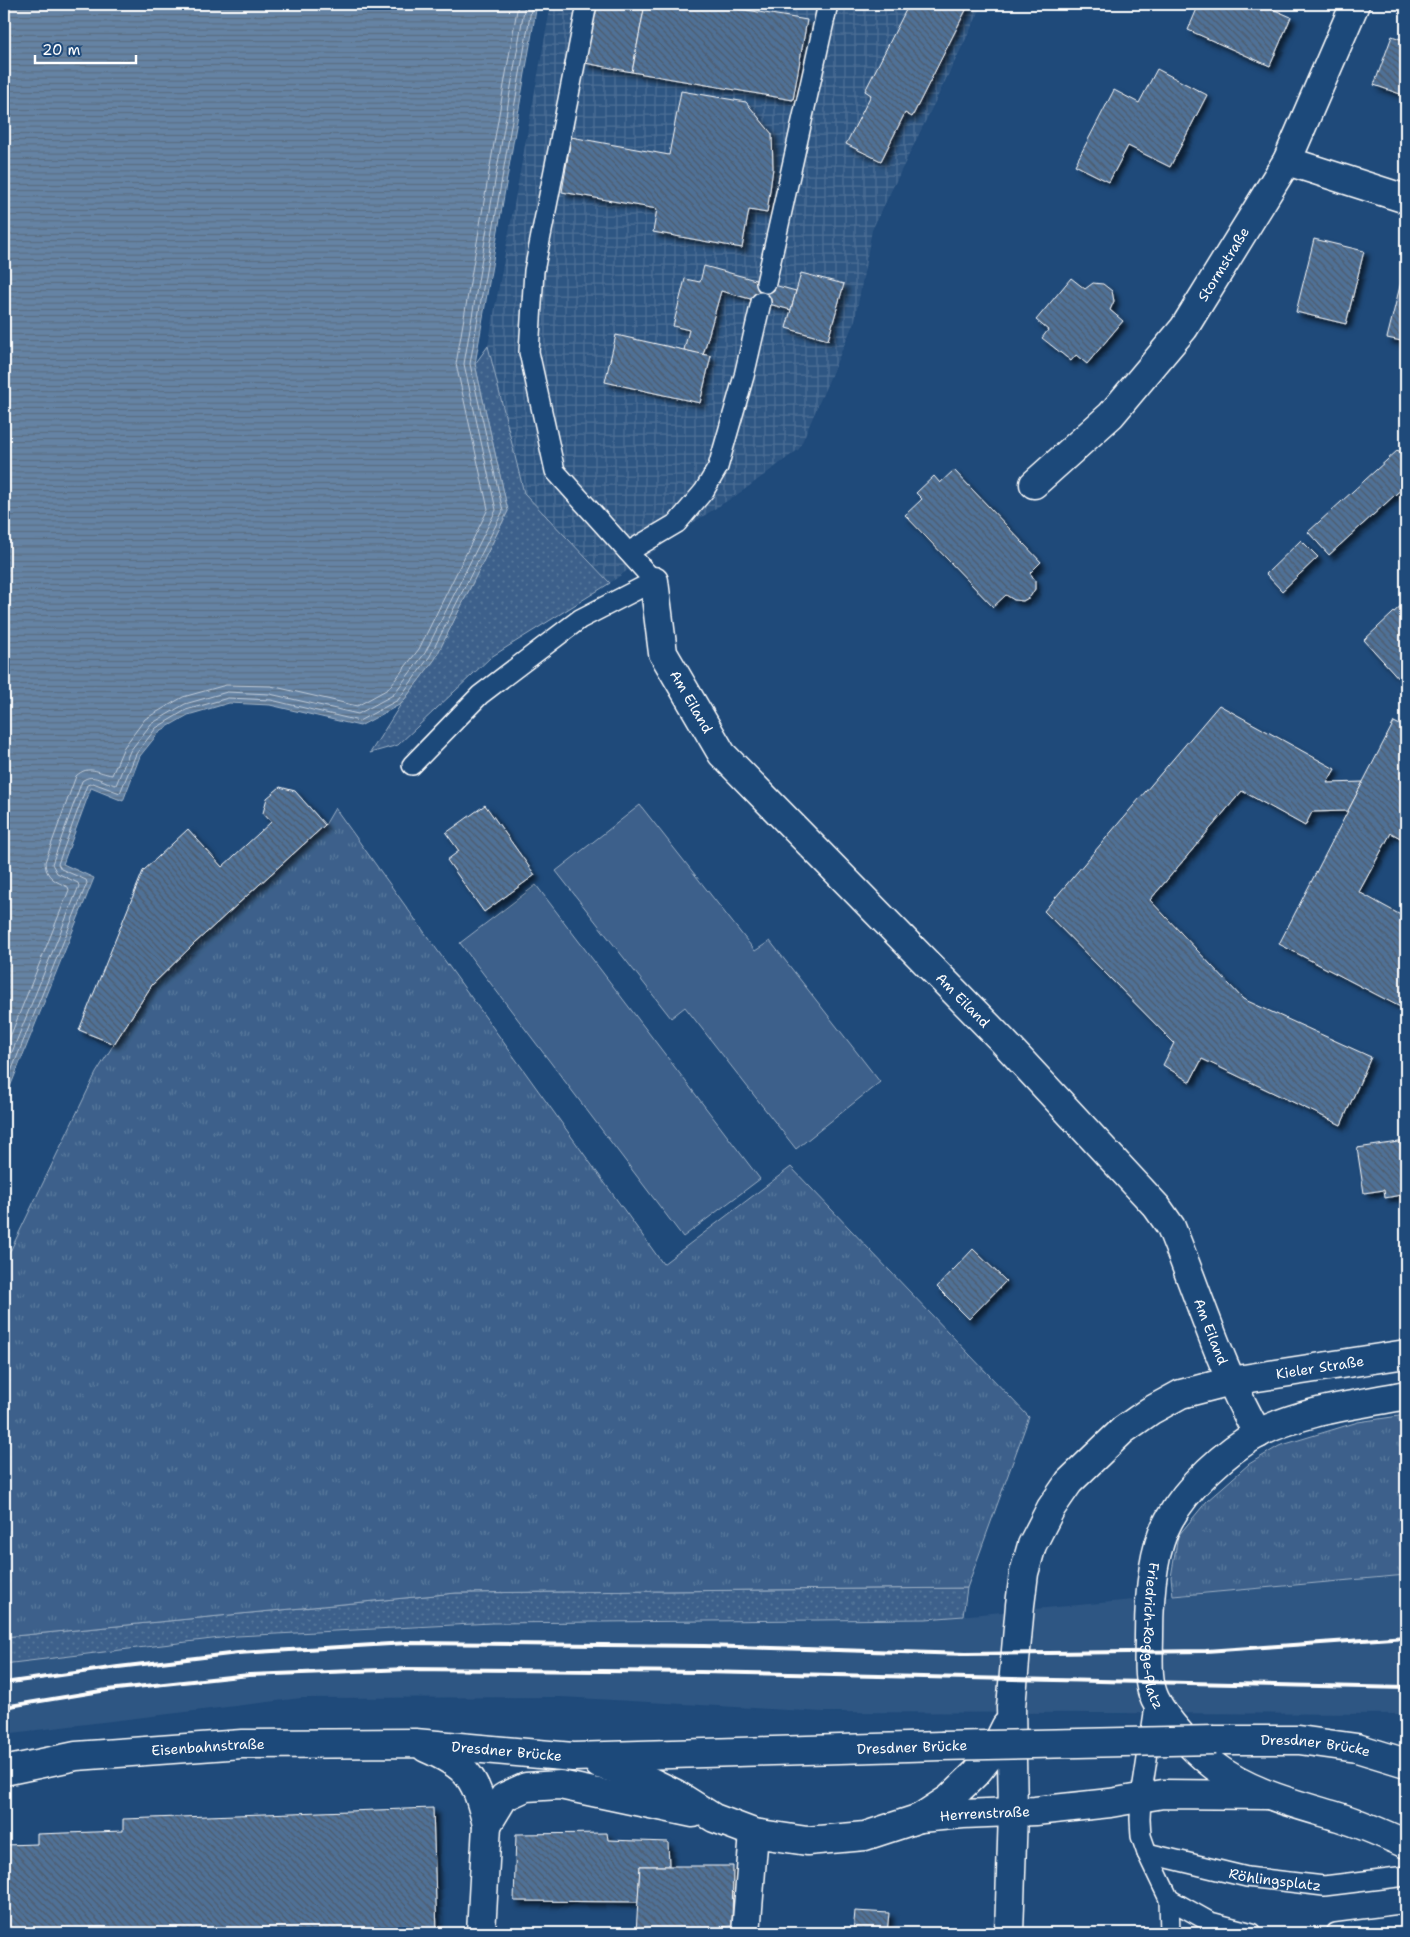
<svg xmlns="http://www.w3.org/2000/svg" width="1410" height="1937" font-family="'Shantell Sans',sans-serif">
<defs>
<pattern id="industrial-grid" width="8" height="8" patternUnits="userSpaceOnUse" patternTransform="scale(1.25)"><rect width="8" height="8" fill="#2e5683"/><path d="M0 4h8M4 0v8" fill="none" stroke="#4d6f96"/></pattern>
<pattern id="grass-dots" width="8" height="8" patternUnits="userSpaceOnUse" patternTransform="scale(1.25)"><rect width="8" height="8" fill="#3c618b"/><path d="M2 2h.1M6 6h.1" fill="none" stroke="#59799c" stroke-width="1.8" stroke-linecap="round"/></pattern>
<pattern id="park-tufts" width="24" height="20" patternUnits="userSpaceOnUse" patternTransform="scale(1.25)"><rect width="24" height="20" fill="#3c618b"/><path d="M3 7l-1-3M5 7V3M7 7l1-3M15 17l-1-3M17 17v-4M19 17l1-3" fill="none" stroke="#59799c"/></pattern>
<pattern id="water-rules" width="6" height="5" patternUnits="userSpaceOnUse" patternTransform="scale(1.25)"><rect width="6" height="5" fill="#6583a4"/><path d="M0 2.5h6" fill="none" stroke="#5b6d81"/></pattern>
<pattern id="building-back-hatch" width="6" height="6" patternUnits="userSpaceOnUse" patternTransform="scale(1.25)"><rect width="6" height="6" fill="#507197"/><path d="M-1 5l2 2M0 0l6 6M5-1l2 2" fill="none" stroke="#4e5b6a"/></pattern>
<filter id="shadow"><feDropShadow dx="4.5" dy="4.5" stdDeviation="2.5" flood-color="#0009"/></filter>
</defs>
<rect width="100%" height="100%" fill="#1f4a7a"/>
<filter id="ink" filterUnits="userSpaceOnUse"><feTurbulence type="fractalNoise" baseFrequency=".02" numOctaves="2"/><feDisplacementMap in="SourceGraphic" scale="10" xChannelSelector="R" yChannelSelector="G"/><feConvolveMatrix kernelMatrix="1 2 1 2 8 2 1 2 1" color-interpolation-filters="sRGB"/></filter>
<g filter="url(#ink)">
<path fill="#2e5683" d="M1406 1575V1714L823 1712 561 1697 301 1698 4 1734V1664L237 1636 492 1623 926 1619Z"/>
<path fill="url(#industrial-grid)" d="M551 4H983L872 230 855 320 799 449 744 490 694 522 610 583 524 493 488 346Z"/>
<g fill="url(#grass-dots)" stroke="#9eb0c5">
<path d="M488 346 524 493 610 583 491 657 398 745 370 753 401 704 435 659 508 511 475 364Z"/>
<path d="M967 1588 963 1616 926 1619 492 1623 237 1636 4 1664V1637L456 1593Z"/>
</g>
<g fill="url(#park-tufts)" stroke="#9eb0c5">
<path d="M335 808 663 1264 791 1167 1029 1417 967 1588 456 1593 4 1637V1264L96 1073 148 989 195 943 325 825Z"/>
<path d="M1406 1415V1575L1173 1596 1171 1577 1178 1536 1207 1501 1249 1464 1279 1446 1358 1422Z"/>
</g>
<g fill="#3c618b" stroke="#9eb0c5">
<path d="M640 805 755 951 770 941 880 1082 796 1149 685 1007 671 1018 556 871Z"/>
<path d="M536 885 760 1179 683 1237 460 943Z"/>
</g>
<path fill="url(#water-rules)" stroke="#a3b5c8" d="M4 4H537L475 364 508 511 435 659 401 704 360 726 270 705 229 703 188 715 160 731 140 756 123 801 91 788 63 864 94 878 4 1102Z"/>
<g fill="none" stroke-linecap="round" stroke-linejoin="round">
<g stroke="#c1cddb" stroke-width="1">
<path d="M4 1052 69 890 68 887C56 882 45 877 45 862L76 776C89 764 98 773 112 775L124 747 145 719 183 697 226 685 271 686 357 706 388 689 419 649 488 509 456 364 518 4"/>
<path d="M4 1072 79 886 78 883 57 873 52 864 82 781C93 772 104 783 116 785L130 751 151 724 185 704 227 692 270 694 358 714 393 695 425 653 496 510 464 364 525 4"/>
<path d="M4 1089 87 883 86 880 61 869 58 864 87 785 93 783 120 793 136 754 156 728 186 710 228 698 271 700 359 721 398 700 430 656 503 511 470 364 532 4"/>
</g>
</g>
<g fill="url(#building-back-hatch)" stroke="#fff" filter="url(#shadow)">
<path d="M596 4H645L632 72 585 63Z"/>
<path d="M645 4H710L807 20 793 100 632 72Z"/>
<path d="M909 4H969L912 117 905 113 881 161 846 144 871 95 865 91Z"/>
<path d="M1199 4H1261L1291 17 1270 66 1188 30Z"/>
<path d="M1392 36 1406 41V96L1374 85Z"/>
<path d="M1157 69 1207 95 1170 167 1128 146 1109 182 1075 165 1114 90 1139 103Z"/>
<path d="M681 91 746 102 772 134 773 168 767 213 749 210 742 248 653 232 657 209 562 192 571 137 669 155Z"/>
<path d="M1314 239 1364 251 1346 324 1296 312Z"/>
<path d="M1406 262V342L1387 338Z"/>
<path d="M704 266 796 291 791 310 721 291 703 355 684 350 689 330 673 326 685 279 700 282Z"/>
<path d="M801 273 844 284 828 340 786 328Z"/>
<path d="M1071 278 1085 289 1093 283 1103 284 1112 291 1114 301 1110 310 1123 321 1087 364 1076 355 1071 361 1042 338 1048 330 1036 320Z"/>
<path d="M616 335 711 356 700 403 605 382Z"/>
<path d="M1398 450 1406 459V485L1329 555 1308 532Z"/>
<path d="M954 470 1041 562 1030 573 1035 580V589L1030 597 1023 601 1014 600 1006 595 993 607 905 515 922 499 916 493 934 476 940 483Z"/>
<path d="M1301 540 1318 557 1282 591 1266 574Z"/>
<path d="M1406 601V680L1403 683 1364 640Z"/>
<path d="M1219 705 1335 769 1327 783 1363 782 1348 811 1312 812 1305 826 1242 791 1150 900 1243 999 1371 1057 1341 1125 1202 1059 1190 1082 1163 1065 1174 1043 1044 911Z"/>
<path d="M1394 722 1406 728V841L1391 833 1359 892 1406 918V1010L1279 944Z"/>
<path d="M280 787 295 791 325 825 195 943 152 985 114 1044 79 1030 143 871 188 829 222 867 271 822 263 813 267 798Z"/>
<path d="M485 805 535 875 484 912 447 860 459 851 446 833Z"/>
<path d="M1406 1141V1194L1385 1198 1384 1190 1364 1193 1357 1148Z"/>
<path d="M973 1249 1006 1281 969 1319 937 1287Z"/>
<path d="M433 1808 437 1933H4V1845L37 1844V1834L123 1831V1819Z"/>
<path d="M607 1833 608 1840 668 1842 669 1866H640L638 1902 514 1901 516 1834Z"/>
<path d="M640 1866H733L732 1926 700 1929 699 1933H636Z"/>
<path d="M855 1911 889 1913 887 1933H853Z"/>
</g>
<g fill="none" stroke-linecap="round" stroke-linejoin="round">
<defs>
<g id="lane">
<path d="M766 283 828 4"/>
<path d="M628 552 677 523 704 491 718 467 744 376 761 302"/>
<path d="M412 765 480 695 580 619 654 581 555 471 529 352 534 271 587 4"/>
<path d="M1156 1700 1141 1798 1140 1819 1141 1836 1147 1853 1169 1899 1170 1933"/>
<path id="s1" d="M1147 1853 1247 1877 1324 1886 1406 1876"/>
<path d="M1169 1899 1210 1922 1252 1933"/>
<path d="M1336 1933 1406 1924"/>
</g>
<g id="street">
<path d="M1287 161 1406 199"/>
<path id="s2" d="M1034 484 1111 415 1184 328 1287 161 1355 4"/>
<path id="s3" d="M654 581 663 653 722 754 1001 1039 1157 1207 1171 1227C1199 1296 1221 1370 1258 1434"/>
<path id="s4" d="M920 1818 963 1814 1035 1811 1110 1803 1163 1794 1267 1795"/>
<path d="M481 1933 487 1825"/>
<path d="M746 1933 754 1833"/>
</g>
<g id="secondary">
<path id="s5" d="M1406 1395C1357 1405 1304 1410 1259 1433 1226 1451 1187 1487 1169 1520 1152 1550 1149 1600 1149 1635 1149 1656 1146 1680 1155 1699 1166 1722 1193 1749 1213 1765 1249 1793 1296 1804 1339 1817 1362 1824 1384 1834 1406 1844"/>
<path id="s6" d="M1215 1740H1299L1357 1748 1406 1763"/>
<path d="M426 1748C470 1767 476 1779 487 1825"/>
<path d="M599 1764 637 1775 676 1794 714 1818 754 1833 807 1841 865 1836 920 1818 949 1799 976 1773 993 1752 1006 1726"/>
<path id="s7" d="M4 1771 76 1756 242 1744 415 1743 573 1757 941 1746"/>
<path d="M487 1825 504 1797 526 1787 560 1785 693 1813"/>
<path id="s8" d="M1009 1933 1013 1812 1011 1707 1020 1605 1024 1573 1032 1545 1051 1508 1069 1482 1123 1430 1150 1411 1181 1394 1231 1381 1406 1354"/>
</g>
</defs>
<use href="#lane" stroke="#fff" stroke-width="22"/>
<use href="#street" stroke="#fff" stroke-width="31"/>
<use href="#secondary" stroke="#fff" stroke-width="31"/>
<use href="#lane" stroke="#1f4a7a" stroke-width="19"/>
<use href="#street" stroke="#1f4a7a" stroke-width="28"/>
<use href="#secondary" stroke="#1f4a7a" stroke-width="28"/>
<g stroke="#fff" stroke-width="4">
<path d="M4 1683 118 1667 238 1653 407 1643 704 1646 966 1654 1206 1651 1406 1637"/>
<path d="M4 1707 107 1690 249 1675 408 1669 701 1672 1406 1688"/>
</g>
<defs>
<path id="secondary-bridge" d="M941 1746 1215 1740"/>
</defs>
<use href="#secondary-bridge" stroke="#fff" stroke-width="31" stroke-linecap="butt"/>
<use href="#secondary-bridge" stroke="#1f4a7a" stroke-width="28"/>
</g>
</g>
<g text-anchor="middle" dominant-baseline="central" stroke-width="4" stroke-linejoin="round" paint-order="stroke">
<g font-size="14" fill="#fff" stroke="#1f4a7a">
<text stroke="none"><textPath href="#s2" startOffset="292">Stormstraße</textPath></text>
<text stroke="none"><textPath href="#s3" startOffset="129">Am Eiland</textPath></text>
<text stroke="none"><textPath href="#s3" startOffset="534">Am Eiland</textPath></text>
<text stroke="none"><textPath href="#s3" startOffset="954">Am Eiland</textPath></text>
<text stroke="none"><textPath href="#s8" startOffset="748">Kieler Straße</textPath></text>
<text stroke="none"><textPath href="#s5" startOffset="398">Friedrich-Rogge-Platz</textPath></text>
<text stroke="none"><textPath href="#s7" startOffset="206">Eisenbahnstraße</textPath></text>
<text transform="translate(912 1747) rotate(-2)">Dresdner Brücke</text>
<text stroke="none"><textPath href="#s6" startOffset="101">Dresdner Brücke</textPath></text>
<text stroke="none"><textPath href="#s7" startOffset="505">Dresdner Brücke</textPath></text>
<text stroke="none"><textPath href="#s4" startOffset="65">Herrenstraße</textPath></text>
<text stroke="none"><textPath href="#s1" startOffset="131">Röhlingsplatz</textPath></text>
</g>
</g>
<rect width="1410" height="1937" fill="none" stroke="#1f4a7a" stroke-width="20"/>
<rect x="10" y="10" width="1390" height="1917" fill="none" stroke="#fff" stroke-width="2" filter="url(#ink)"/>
<path d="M35 55v8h101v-8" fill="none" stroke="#ffffff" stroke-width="2.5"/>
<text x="42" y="55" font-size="15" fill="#ffffff" stroke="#1f4a7a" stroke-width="4" paint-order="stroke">20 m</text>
</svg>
